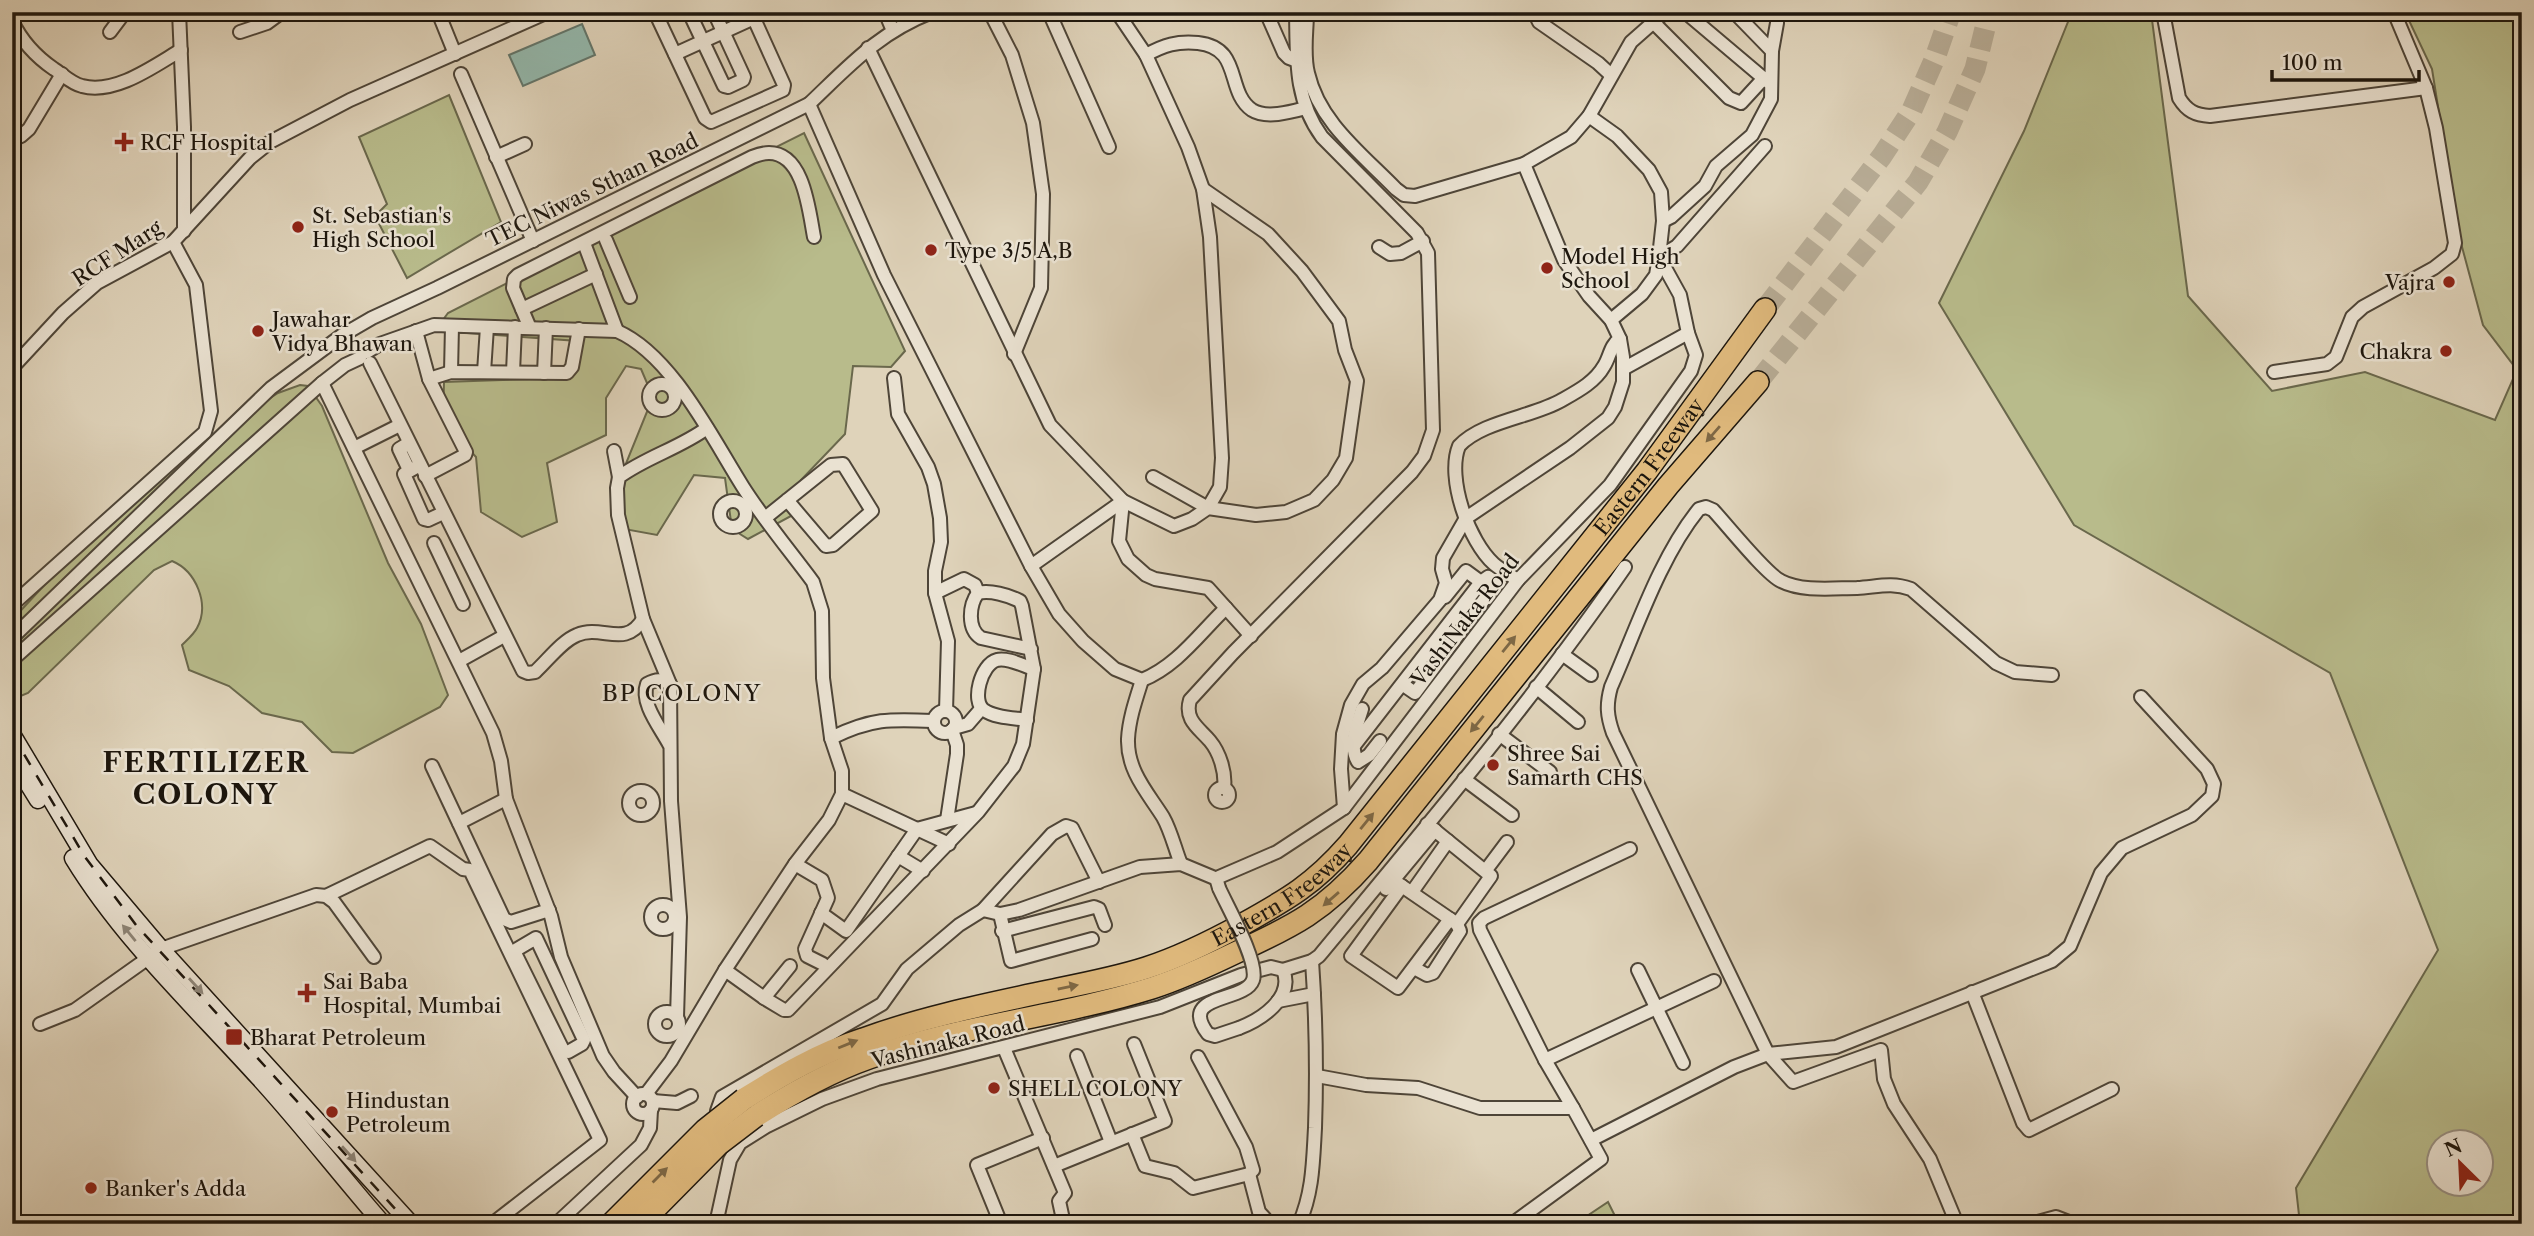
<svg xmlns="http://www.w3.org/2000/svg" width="2534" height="1236" font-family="'Libre Caslon Text',serif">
<rect width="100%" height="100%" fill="#dfd3ba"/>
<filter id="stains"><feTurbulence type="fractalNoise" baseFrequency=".00286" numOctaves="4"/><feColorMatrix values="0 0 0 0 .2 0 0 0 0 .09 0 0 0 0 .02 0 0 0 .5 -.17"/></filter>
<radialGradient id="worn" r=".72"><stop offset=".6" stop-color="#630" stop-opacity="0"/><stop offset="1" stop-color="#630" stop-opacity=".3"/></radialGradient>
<g fill="#b8bb8b" stroke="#6a684c" stroke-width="2" fill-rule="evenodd">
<path d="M2072 12H2151L2188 296 2272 391 2365 372 2495 420 2517 370 2483 325 2458 232 2432 69 2405 12H2522V1224H2300L2296 1188 2438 950 2330 673 2074 525 1939 303 2024 131ZM2440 1142H2482V1184H2440Z"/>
<path d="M449 95 501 222 407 278 375 216 387 204 359 137Z"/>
<path d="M804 133 905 351 891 367 853 366 845 434 801 480 791 516 748 539 732 529 725 478 694 475 657 535 624 529 614 493 653 397 641 369 626 366 606 398V435L547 463 557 522 522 537 481 512 476 457 443 421 444 382 559 378 578 341 453 332 440 324 448 313Z"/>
<path d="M300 385 308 386 322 406 388 563 421 624 448 695 440 707 353 753 332 752 302 722 262 713 229 686 189 670 182 645C187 640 194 634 197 628 210 604 196 571 172 561L154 570 28 693 18 697 12 692V620L74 553 187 456 215 441 238 419 278 393Z"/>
<path d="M1608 1202 1619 1224H1575Z"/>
</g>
<path fill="#94b8ac" stroke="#64776c" stroke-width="2" d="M582 24 595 55 523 86 509 55Z"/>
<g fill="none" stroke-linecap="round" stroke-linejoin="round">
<g stroke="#b8ad97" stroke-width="21" stroke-dasharray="21 10" stroke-linecap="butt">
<path d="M1765 309 1882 156 1912 110 1935 58 1951 12"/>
<path d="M1758 382 1918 182 1947 132 1975 69 1989 12"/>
</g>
<defs>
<g id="street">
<path d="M179 12 184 127V231"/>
<path d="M438 12 455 54"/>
<path d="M655 12 705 118 711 122 783 90 784 85 751 12"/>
<path d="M689 12 724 86 728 87 743 80 744 77 714 12"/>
<path d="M885 12 893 31"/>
<path d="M932 12C878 33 849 66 809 104L884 275 1031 566 1059 614 1083 641 1115 669 1142 680C1177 666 1199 634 1226 608L1251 636"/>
<path d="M990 12 1012 55 1033 123 1043 194 1041 288 1014 354"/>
<path d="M1049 12 1109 147"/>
<path d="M1117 12 1146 55 1188 147 1203 189 1210 237 1222 458 1220 487 1208 508 1153 477"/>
<path d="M1266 12 1284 53 1289 58 1297 61"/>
<path d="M1307 12C1307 31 1303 54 1308 73 1319 122 1362 154 1396 189L1404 195 1415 196 1524 164 1571 137 1589 116 1631 42 1665 12"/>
<path d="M1534 12 1539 22 1598 63 1611 75"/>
<path d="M1685 12 1768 82"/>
<path d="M1734 12 1772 51"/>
<path d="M2163 12 2179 98C2187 111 2195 115 2210 116L2426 88"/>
<path d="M343 14 352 12"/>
<path d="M12 21C22 42 35 56 54 69 62 74 72 84 82 86 115 95 154 66 181 50"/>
<path d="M1654 23 1729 98 1741 103 1764 78"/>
<path d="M110 32 125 12"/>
<path d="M240 32 267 23 282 12"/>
<path d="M868 48 1050 425 1123 501 1174 526 1192 519 1208 508 1256 515 1286 512 1314 500 1333 480 1346 458 1357 381 1345 350 1339 321 1302 271 1268 234 1203 189"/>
<path d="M675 54 754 18"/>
<path d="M1146 55C1164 45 1177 41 1198 43 1243 48 1225 91 1252 110 1266 119 1291 112 1306 108"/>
<path d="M461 74 533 241"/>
<path d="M1589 116 1617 136 1649 170 1661 192 1663 221 1659 257 1680 295 1688 333 1623 369"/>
<path d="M12 140 21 136 29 129 62 74"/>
<path d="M496 157 525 144"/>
<path d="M1663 221 1671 217 1705 186 1716 166 1752 135 1771 99 1772 51 1777 23V19L1771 12"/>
<path d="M606 240 630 297"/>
<path d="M584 243 617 331"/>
<path d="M1379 247 1390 254 1401 253 1423 241"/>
<path d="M522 309 596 274"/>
<path d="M1611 320 1642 294 1656 275 1659 257 1677 246 1765 146"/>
<path d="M530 328 513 288 514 279 518 275 752 157C757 155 764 153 769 153 804 153 809 211 814 237"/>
<path d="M416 331 429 379"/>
<path d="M367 352 380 344 434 325 617 331C672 355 712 438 743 487 764 520 790 551 813 582L822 611 823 678 831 738 842 771V794L829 820 795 864 725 970 671 1061 646 1094"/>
<path d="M370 363 523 671 528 673 535 672C548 660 562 641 577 635 602 624 625 649 643 619"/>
<path d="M12 368 63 313 97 283 173 242 250 158 270 142 350 100 548 12"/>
<path d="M451 372 452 326"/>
<path d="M484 372 487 327"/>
<path d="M513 372 515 327"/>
<path d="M2274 372 2327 364 2336 357 2352 317 2363 307 2434 268 2452 254 2455 243 2436 128 2426 88 2394 12"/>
<path d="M544 373 546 328"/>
<path d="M894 378 898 414 928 467 934 484 940 518 941 542 935 571V593L948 641 946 711"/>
<path d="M322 383 493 733 501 761 506 799 551 916 561 957 603 1056 614 1072 637 1097"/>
<circle cx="662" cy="397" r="13"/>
<path d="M354 448 400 425"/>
<path d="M614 451 619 477"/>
<path d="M420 465 404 474 424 519 428 520 443 513"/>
<path d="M409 470 399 449 409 443"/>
<path d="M425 476 465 455 466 452 429 379 451 372 567 373 572 367 579 329"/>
<circle cx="733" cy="514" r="13"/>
<path d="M1123 501 1119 541 1128 559 1146 575 1155 579 1208 588 1226 608"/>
<path d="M765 518 831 465 843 464 872 511 833 545 826 546 787 500"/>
<path d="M434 543 463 604"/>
<path d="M1031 566 1123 501"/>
<path d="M1518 580C1510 575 1501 570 1494 564 1469 542 1446 478 1459 446 1482 421 1533 417 1562 400 1578 391 1595 382 1604 366 1610 357 1610 345 1620 339"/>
<path d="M935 593 964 579 975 585 978 593"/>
<path d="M1445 597 1466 571 1481 582"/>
<path d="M12 605 205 432 211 411 196 285 173 242"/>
<path d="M12 638 271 388 341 336 372 318 437 288 809 104"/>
<path d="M1562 654 1591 675"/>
<path d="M12 660 322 383 345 365 360 358"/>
<path d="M459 661 504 636"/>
<path d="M1142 680C1136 699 1129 719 1128 739 1127 771 1148 793 1163 817 1171 831 1175 849 1181 864"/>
<path d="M1536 687 1578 722"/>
<path d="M1362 709C1357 726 1348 745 1358 762L1369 755 1380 741"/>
<circle cx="945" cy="722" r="11"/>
<path d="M1027 720C1014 718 995 718 984 710 971 702 981 664 997 660 1007 657 1024 666 1034 669"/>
<path d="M954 728 968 724 981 709"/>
<path d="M1499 734 1550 772"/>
<path d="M831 738C872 718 890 719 934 721"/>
<path d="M669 744C660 727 640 703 647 684 656 679 661 679 670 684"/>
<path d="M1353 747 1481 582 1488 577 1495 582V585L1415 693 1402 684"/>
<path d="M432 766 504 919 511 922 549 910"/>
<path d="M1464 779 1512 815"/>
<circle cx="1222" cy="795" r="7"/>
<path d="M1224 788C1226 773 1220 753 1210 741 1199 728 1184 720 1190 700L1233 653 1412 472 1424 456 1433 430 1428 253 1417 233 1322 137C1294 99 1297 58 1296 12"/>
<circle cx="641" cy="803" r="12"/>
<path d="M842 794 949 844"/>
<path d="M1344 808 1341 769 1343 734 1351 705 1363 684 1382 668 1440 600 1446 583 1442 569 1443 558 1466 518 1570 448 1608 418 1615 407 1623 382V357L1620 339 1611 320 1589 296 1564 260 1524 164"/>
<path d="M947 820 957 754V745L952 730"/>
<path d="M459 823 506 799"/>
<path d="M898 856 923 871"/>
<path d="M795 864 822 880 828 898 805 949 807 956 823 964"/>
<path d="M1486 870 1507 842"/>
<path d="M1396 882 1450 919"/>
<path d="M1402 886 1351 956 1398 988 1450 919 1457 924 1491 876 1427 824"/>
<path d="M1219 888 1217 881 1219 877 1277 852 1344 808 1518 580 1610 485 1691 371 1696 355 1688 333"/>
<path d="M1386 889 1435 830"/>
<path d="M1412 892 1448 841"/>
<path d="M326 896 430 846 463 869 470 870 600 1140 492 1224"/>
<circle cx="663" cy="917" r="12"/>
<path d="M983 910 1052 834 1066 826 1072 828 1099 882"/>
<path d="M821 913 846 931 917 829 976 813"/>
<path d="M1000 914 1011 961 1092 939"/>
<path d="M1002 931 1094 907 1099 909 1105 925"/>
<path d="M536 938 584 1040 582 1044 568 1052 563 1050 514 951Z"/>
<path d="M1414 968 1427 975 1433 973 1460 931 1457 924"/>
<path d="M725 970 764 998 790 966"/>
<path d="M1283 970 1312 961 1319 956C1424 829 1532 702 1625 567"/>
<path d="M1638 970 1683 1063"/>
<path d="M1972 992 2023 1123 2029 1130 2112 1089"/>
<path d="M764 998 784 1010H788L978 812 1014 766 1023 744 1034 669 1022 606 1020 601C1008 595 990 590 978 593 969 605 967 629 981 638L1031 649"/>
<path d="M1278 1001 1314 994"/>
<circle cx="667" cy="1024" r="12"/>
<path d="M677 1017 680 917 671 801 670 684 643 619 618 515 617 488 619 477C646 457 680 448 707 428"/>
<path d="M40 1024 75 1010 161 949 316 895 326 896 334 902 374 957"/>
<path d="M1004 1048 1065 1193 1059 1201 1064 1224"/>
<path d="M1077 1056 1111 1142"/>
<path d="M1198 1057 1246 1147 1253 1170 1249 1174"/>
<path d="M1545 1060 1714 981"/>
<path d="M1317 1076 1366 1085 1418 1088 1480 1108H1573L1601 1159 1512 1224"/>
<circle cx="643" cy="1104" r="10"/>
<path d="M653 1101 677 1103 691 1096"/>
<path d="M1573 1108 1545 1060 1480 930 1479 923 1484 918 1630 849"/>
<path d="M723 1119 717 1111 722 1097 882 1004 907 969 959 925 983 910 1000 914 1019 910 1140 867 1181 864 1217 879"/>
<path d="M1132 1134 1145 1166 1174 1173 1193 1188 1249 1174 1259 1212 1270 1224"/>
<path d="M1591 1140 1734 1067 1768 1054 1836 1047 2052 961 2070 946 2101 873 2122 848 2192 815 2212 796 2214 784 2207 769 2141 697"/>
<path d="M1054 1166 1165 1121 1134 1044"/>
<path d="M556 1224 641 1145 650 1128 651 1110"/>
<path d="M716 1224 730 1160 740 1143 767 1126 822 1099 877 1079 1160 1007 1241 975 1271 967 1283 970C1295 998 1260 1020 1239 1028"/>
<path d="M1001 1224 977 1165 1043 1138"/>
<path d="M1299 1224C1313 1192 1313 1162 1315 1128 1317 1071 1316 1018 1312 961"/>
<path d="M1957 1224 1930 1159 1894 1104 1884 1079 1881 1050 1793 1082 1768 1054 1613 733C1607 716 1606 705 1611 687 1636 630 1660 557 1699 509L1706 507 1713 510C1727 525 1766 574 1781 581 1802 592 1834 588 1857 588 1877 587 1891 582 1911 589L1996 663 2015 672 2052 675"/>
<path d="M2030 1224 2056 1217 2074 1224"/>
</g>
<g id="secondary">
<path d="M12 734 90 865 161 949 411 1224"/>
<path d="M12 758 38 800"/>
<path d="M73 858C123 940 195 1007 259 1078 302 1125 341 1176 383 1224"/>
</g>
<g id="highway">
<path id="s1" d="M744 1099C782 1075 820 1053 863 1039 926 1016 993 1003 1058 989 1088 983 1118 977 1146 968 1180 957 1212 941 1243 924 1288 899 1314 884 1348 845L1647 471 1765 309"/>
<path d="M756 1116C792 1093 829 1072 869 1058 961 1025 1059 1017 1152 988 1180 979 1208 966 1235 953 1294 926 1324 911 1368 861L1668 486 1758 382"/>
</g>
</defs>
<use href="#street" stroke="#4e4538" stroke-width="16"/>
<use href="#secondary" stroke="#1d160d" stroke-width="19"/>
<use href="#highway" stroke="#1d160d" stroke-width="24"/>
<use href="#street" stroke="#eae2d2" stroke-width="12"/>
<use href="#secondary" stroke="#eae2d2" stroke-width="16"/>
<use href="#highway" stroke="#e0ba7d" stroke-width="21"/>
<g stroke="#1d160d" stroke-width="2.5" stroke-dasharray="12 12" stroke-linecap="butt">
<path d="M12 734 85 857 136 925 409 1224"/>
<path d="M12 1204 36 1224"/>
<path d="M12 1222 14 1224"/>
</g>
<defs>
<path id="street-bridge" d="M1219 888C1227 906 1259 962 1253 980 1245 1003 1177 993 1208 1034L1215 1036 1239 1028"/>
<g id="highway-bridge">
<path d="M611 1224 705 1130 744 1099"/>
<path d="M640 1224 718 1145 756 1116"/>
</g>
</defs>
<use href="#street-bridge" stroke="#4e4538" stroke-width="16" stroke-linecap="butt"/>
<use href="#highway-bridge" stroke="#1d160d" stroke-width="24" stroke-linecap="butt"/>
<use href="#street-bridge" stroke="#eae2d2" stroke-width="12"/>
<use href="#highway-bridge" stroke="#e0ba7d" stroke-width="21"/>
</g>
<defs><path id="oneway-solid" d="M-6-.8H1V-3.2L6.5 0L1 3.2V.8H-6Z" transform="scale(1.75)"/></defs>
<g fill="#7e6845">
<use href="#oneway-solid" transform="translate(1713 434) rotate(131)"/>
<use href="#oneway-solid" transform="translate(1509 644) rotate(-51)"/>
<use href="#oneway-solid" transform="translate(1477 724) rotate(129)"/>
<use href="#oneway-solid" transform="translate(1367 821) rotate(-51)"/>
<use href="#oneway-solid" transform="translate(1331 899) rotate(139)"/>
<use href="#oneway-solid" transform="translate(1068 987) rotate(-12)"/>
<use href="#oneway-solid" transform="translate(848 1044) rotate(-22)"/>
<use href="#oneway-solid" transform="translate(660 1175) rotate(-45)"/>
</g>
<g fill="#8e8679">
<use href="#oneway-solid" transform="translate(129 933) rotate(-129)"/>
<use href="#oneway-solid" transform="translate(196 986) rotate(48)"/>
<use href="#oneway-solid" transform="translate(349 1154) rotate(48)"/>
</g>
<g fill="#8f2418" stroke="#eae2d2" stroke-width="2.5">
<path d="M120.5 131.5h7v7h7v7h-7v7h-7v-7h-7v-7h7z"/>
<circle cx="298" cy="227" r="7"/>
<circle cx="931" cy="250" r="7"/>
<circle cx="1547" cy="268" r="7"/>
<circle cx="2449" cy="282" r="7"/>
<circle cx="258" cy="331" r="7"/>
<circle cx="2446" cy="351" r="7"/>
<circle cx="1493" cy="765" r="7"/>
<path d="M303.5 982.5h7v7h7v7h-7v7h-7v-7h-7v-7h7z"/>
<rect x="225" y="1028" width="18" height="18" rx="3.5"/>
<circle cx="994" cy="1088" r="7"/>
<circle cx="332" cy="1112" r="7"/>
<circle cx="91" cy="1188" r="7"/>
</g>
<g text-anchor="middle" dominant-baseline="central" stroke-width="5" stroke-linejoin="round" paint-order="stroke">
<g font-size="21" fill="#1d160d" stroke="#eae2d2" text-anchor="start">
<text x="140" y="142">RCF Hospital</text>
<text x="312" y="215">St. Sebastian's<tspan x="312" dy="24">High School</tspan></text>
<text x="945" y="250">Type 3/5 A,B</text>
<text x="1561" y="256">Model High<tspan x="1561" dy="24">School</tspan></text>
<text x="2435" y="282" text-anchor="end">Vajra</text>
<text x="272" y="319">Jawahar<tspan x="272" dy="24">Vidya Bhawan</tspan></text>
<text x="2432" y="351" text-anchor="end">Chakra</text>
<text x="1507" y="753">Shree Sai<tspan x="1507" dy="24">Samarth CHS</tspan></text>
<text x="323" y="981">Sai Baba<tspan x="323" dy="24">Hospital, Mumbai</tspan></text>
<text x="250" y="1037">Bharat Petroleum</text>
<text x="1008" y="1088">SHELL COLONY</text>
<text x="346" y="1100">Hindustan<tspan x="346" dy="24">Petroleum</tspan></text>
<text x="105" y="1188">Banker's Adda</text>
</g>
<g font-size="21" fill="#1d160d" stroke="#eae2d2">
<text transform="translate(592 190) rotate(-26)">TEC Niwas Sthan Road</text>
<text transform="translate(117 253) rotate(-33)">RCF Marg</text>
<text stroke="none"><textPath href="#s1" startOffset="1148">Eastern Freeway</textPath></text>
<text transform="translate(1465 620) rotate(-52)">VashiNaka Road</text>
<text stroke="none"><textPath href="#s1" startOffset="581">Eastern Freeway</textPath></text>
<text transform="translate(948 1042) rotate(-14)">Vashinaka Road</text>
</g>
<g font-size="23" letter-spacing="2" fill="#1d160d" stroke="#eae2d2">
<text x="682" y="693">BP COLONY</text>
</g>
<g font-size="28" font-weight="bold" letter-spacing="2" fill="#1d160d" stroke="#eae2d2">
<text x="206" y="762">FERTILIZER<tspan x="206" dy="32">COLONY</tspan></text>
</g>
</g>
<rect width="2534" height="1236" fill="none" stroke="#dfd3ba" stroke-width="42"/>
<rect x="14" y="14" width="2506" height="1208" fill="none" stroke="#1d160d" stroke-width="3.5"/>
<rect x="21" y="21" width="2492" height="1194" fill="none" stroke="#1d160d" stroke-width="2"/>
<g transform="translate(2460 1163) rotate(336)"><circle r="33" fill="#eae2d2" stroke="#989083" stroke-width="2"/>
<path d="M0-5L12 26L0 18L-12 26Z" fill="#8f2418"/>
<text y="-10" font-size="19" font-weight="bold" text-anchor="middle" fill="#1d160d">N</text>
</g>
<path d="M2272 70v10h147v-10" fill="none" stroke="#1d160d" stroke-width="3.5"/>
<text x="2282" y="70" font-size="21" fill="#1d160d" stroke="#eae2d2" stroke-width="5" paint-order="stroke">100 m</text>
<rect width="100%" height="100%" filter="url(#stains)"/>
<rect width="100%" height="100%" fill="url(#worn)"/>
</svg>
